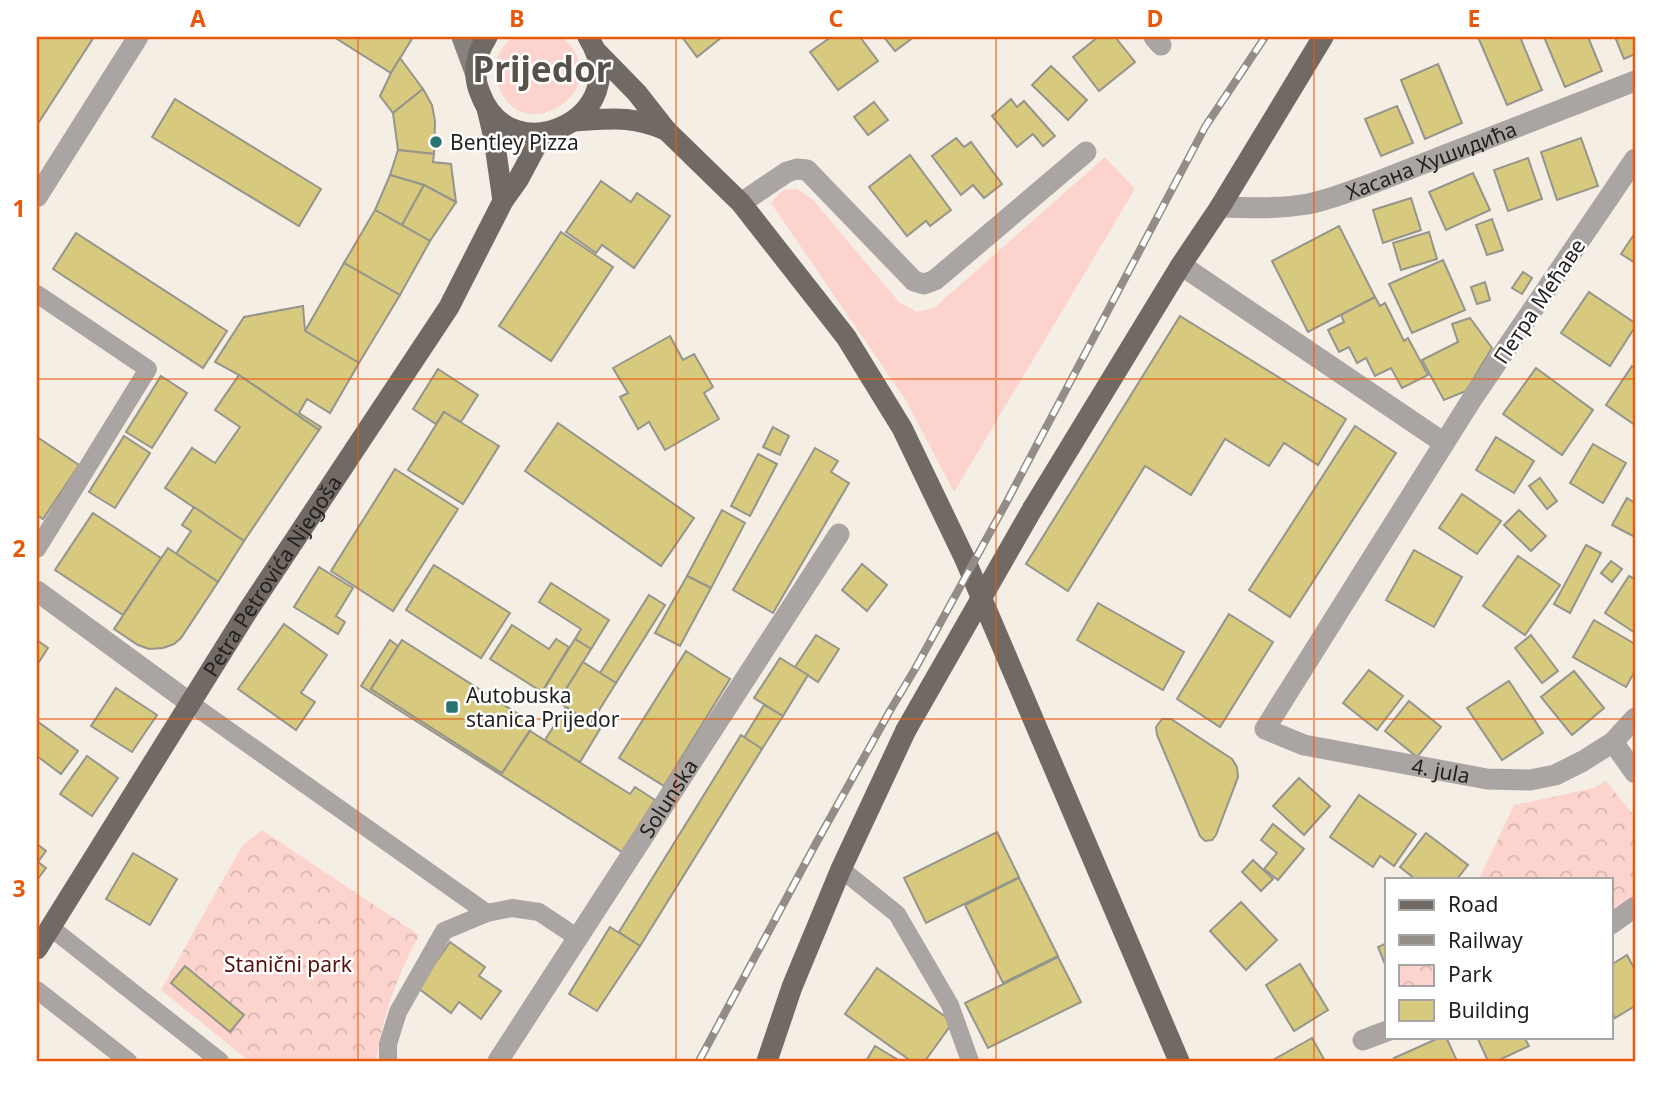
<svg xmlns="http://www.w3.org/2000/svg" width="1672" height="1098" font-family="'Noto Sans',sans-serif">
<defs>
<pattern id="park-crowns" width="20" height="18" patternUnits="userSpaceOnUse" patternTransform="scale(1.75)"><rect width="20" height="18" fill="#fcd4cd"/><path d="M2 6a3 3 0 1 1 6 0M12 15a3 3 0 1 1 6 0" fill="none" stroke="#d8b6af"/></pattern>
</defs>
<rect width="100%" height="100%" fill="#f5eee5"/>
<g fill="#fcd4cd">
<path d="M513 37H562C623 90 516 155 497 80 492 63 500 47 513 37Z"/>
<path d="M1105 157 1135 189 954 492 905 399 771 203 783 190 797 189 813 200 899 302 916 312 934 308Z"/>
</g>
<g fill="url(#park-crowns)">
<path d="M1606 781 1635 817V898L1611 915V879H1479L1514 805 1594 788Z"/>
<path d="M262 830 419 935C397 977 383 1013 376 1061H249L161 990 242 846Z"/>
</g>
<g fill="#d7c97e" stroke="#96958b" stroke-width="2">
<path d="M37 37H94L37 125Z"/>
<path d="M334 37H413L391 73Z"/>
<path d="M682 37H722L697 57Z"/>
<path d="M831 37H860L878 61 838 90 810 52Z"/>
<path d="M884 37H914L895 51Z"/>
<path d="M1098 37H1115L1135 62 1099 91 1073 57Z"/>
<path d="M1478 37H1520L1542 90 1507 105Z"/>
<path d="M1544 37H1588L1602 71 1565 87Z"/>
<path d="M1615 37H1635V54L1624 59Z"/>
<path d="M400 58 423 89 393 113 380 96 391 73Z"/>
<path d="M1438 64 1462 123 1425 139 1401 80Z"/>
<path d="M1051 66 1087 100 1068 120 1032 85Z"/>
<path d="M423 89 432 105 435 121 434 154 398 150 393 113Z"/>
<path d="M175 99 321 189 299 226 152 137Z"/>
<path d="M1011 99 1017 107 1024 101 1055 136 1043 146 1033 134 1017 147 992 116Z"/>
<path d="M874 102 888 120 868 135 854 117Z"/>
<path d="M1397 106 1413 143 1381 156 1365 119Z"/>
<path d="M956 138 964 147 971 142 1002 184 984 198 973 185 961 195 932 156Z"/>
<path d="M1581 138 1598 186 1557 200 1541 152Z"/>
<path d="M398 150 434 154 433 162 451 164 456 202 424 185 390 175Z"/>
<path d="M910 155 951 210 930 226 926 221 907 236 869 187Z"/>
<path d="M1528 158 1542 199 1508 211 1494 170Z"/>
<path d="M1473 173 1490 210 1446 230 1429 192Z"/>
<path d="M390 175 424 185 402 225 375 210Z"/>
<path d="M601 181 631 202 637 193 670 216 634 268 602 245 596 253 566 232Z"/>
<path d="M424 185 456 202 430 241 402 225Z"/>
<path d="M1411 198 1421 230 1383 243 1373 210Z"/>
<path d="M375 210 430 241 400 295 344 263Z"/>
<path d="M1492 219 1503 250 1487 255 1476 225Z"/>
<path d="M1339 226 1375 297 1308 332 1272 261Z"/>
<path d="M561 232 613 267 551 361 499 326Z"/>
<path d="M1429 232 1437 259 1401 270 1393 243Z"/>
<path d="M76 233 227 331 203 368 53 269Z"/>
<path d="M1635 233V263L1621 254Z"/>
<path d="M1443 260 1465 310 1412 333 1389 284Z"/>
<path d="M344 263 400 295 359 363 305 331Z"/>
<path d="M1523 272 1532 278 1522 294 1512 288Z"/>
<path d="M1485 282 1490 300 1477 304 1471 287Z"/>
<path d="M1589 292 1635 323V327L1610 366 1561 333Z"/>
<path d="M1375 297 1380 306 1385 303 1404 341 1408 338 1428 375 1402 388 1391 368 1375 376 1366 358 1357 363 1349 347 1339 352 1328 330 1344 322 1341 315Z"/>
<path d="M303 306 305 331 359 363 330 413 307 399 299 413 321 427 319 430 239 375 215 362 244 317Z"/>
<path d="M1180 316 1346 419 1318 465 1284 443 1269 466 1225 439 1191 495 1145 466 1068 591 1026 564Z"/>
<path d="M1470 318 1492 348 1466 391 1444 400 1422 360 1458 342 1452 324Z"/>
<path d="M670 336 683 360 694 354 713 387 704 393 719 419 665 450 649 422 638 429 620 397 628 393 613 368Z"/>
<path d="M1632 366 1635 368V425L1606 405Z"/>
<path d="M1536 368 1593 410 1562 455 1503 414Z"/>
<path d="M438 369 478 395 461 422 444 412 436 424 413 409Z"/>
<path d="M239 375 319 430 244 541 165 488 192 448 215 463 240 427 215 410Z"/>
<path d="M161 376 187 393 152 448 126 432Z"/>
<path d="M444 412 499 446 463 504 408 470Z"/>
<path d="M558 423 694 518 661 566 525 471Z"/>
<path d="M1355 426 1396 453 1290 617 1249 590Z"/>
<path d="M773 427 789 436 780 455 763 447Z"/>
<path d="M124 436 150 453 115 508 89 492Z"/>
<path d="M37 437 79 465 43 519 37 515Z"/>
<path d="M1496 437 1534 461 1514 493 1476 470Z"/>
<path d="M1593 444 1626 463 1603 503 1570 483Z"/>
<path d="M815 448 838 461 831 472 849 483 773 613 733 590Z"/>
<path d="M758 454 777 464 750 516 731 506Z"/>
<path d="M395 469 458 509 393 611 331 571Z"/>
<path d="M1540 478 1557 501 1547 509 1529 486Z"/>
<path d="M1462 494 1501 521 1477 554 1439 528Z"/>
<path d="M1627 498 1635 503V537L1612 525Z"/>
<path d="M194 507 244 541 218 582 176 554 191 531 182 525Z"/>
<path d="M722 510 745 523 711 588 687 576Z"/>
<path d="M1519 510 1546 536 1531 551 1504 525Z"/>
<path d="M93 513 161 558 123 615 55 570Z"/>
<path d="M1586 545 1601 553 1570 613 1554 604Z"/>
<path d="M168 548 218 582 181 638 174 644 163 648 149 649 138 645 114 629Z"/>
<path d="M1414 550 1462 577 1434 627 1386 600Z"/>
<path d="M1518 556 1560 585 1525 635 1483 606Z"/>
<path d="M1611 561 1622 569 1612 582 1601 573Z"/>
<path d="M862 564 887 585 867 611 842 590Z"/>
<path d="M434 565 510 613 481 658 406 610Z"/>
<path d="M319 567 353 588 336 616 345 622 338 634 294 607Z"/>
<path d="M687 576 711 588 680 646 655 633Z"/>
<path d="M1629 576 1635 579V633L1605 613Z"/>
<path d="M551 583 609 620 591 649 575 639 581 629 539 602Z"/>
<path d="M649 595 665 605 616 683 600 673Z"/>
<path d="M1098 603 1184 652 1163 690 1077 640Z"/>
<path d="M1229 614 1273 642 1220 727 1177 699Z"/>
<path d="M1594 620 1635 644V671L1626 687 1573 657Z"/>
<path d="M284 624 327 655 301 693 315 702 296 730 238 689Z"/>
<path d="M512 625 549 649 556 639 569 647 542 692 490 659Z"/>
<path d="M816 635 839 649 818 682 795 667Z"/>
<path d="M1531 635 1558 671 1542 683 1515 648Z"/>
<path d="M575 639 591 649 558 702 542 692Z"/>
<path d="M37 640 48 648 37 665Z"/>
<path d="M390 640 398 646 371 689 502 773 530 731 630 794 635 787 655 800 622 852 361 686Z"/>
<path d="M402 640 534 724 502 773 371 689Z"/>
<path d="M686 651 730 679 664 786 619 758Z"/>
<path d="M780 658 808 675 783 716 754 698Z"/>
<path d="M583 662 616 683 591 723 558 702Z"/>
<path d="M1369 670 1403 696 1377 730 1343 703Z"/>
<path d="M1574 671 1604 708 1572 735 1541 697Z"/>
<path d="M1509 681 1543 733 1502 760 1467 708Z"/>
<path d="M116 688 157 715 132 752 91 726Z"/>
<path d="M1409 701 1441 727 1417 757 1385 731Z"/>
<path d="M764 705 783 716 762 749 744 738Z"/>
<path d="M566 707 600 729 580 762 545 740Z"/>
<path d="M1162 719H1171L1232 759 1237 767 1238 777 1216 835 1212 840 1205 841 1200 836 1157 735 1156 727Z"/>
<path d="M37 721 78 751 61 774 37 756Z"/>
<path d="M741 735 762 749 640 946 619 932Z"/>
<path d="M87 756 118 778 92 816 60 794Z"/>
<path d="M1299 778 1330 806 1304 835 1273 806Z"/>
<path d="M1359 795 1416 834 1394 866 1380 856 1373 867 1330 837Z"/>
<path d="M1273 824 1304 849 1278 880 1264 869 1277 853 1261 840Z"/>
<path d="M997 832 1019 877 926 923 904 878Z"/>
<path d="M1426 833 1468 865 1457 879H1415L1400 867Z"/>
<path d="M37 844 46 851 38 862 46 868 37 880Z"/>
<path d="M133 853 177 879 150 925 106 899Z"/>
<path d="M1253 860 1273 879 1261 891 1242 872Z"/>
<path d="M1019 878 1058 956 1003 983 965 905Z"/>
<path d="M1241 902 1277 940 1246 970 1210 931Z"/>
<path d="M610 927 640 946 597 1011 569 994Z"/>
<path d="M450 942 485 967 479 976 501 991 481 1019 459 1002 451 1013 418 988Z"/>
<path d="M1387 943V969L1378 947Z"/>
<path d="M1627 955 1635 970V1006L1615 1018 1611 1011V965Z"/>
<path d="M1058 957 1081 1002 988 1048 965 1003Z"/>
<path d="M1300 964 1328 1010 1294 1031 1266 985Z"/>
<path d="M185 966 244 1015 230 1032 171 983Z"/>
<path d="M877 968 953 1022 925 1061H911L845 1014Z"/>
<path d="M1441 1037H1446L1457 1061H1396L1394 1058Z"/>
<path d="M1477 1037H1524L1529 1046 1497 1061H1488Z"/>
<path d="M1312 1038 1325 1061H1271Z"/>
<path d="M875 1046 900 1061H866Z"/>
</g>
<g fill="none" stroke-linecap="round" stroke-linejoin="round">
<g stroke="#aaa5a3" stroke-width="18">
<path d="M37 294 148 369 37 549"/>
<path d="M190 703 487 913"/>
<path d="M841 869 897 914 950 1005 970 1061"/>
<path d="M50 927 220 1061"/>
<path d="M37 990 128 1061"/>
<path d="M388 1061V1044L398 1012 444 931 487 913 512 908 539 912 578 938"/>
</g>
<g stroke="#aaa5a3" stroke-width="21">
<path d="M1154 37 1161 45"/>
<path id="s1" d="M1635 159 1472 399 1265 729 1304 745 1487 779 1530 780 1555 775 1583 761 1613 742 1635 718"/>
<path d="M37 197 138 37"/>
<path d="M741 203 787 172 797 169 807 170 914 281 924 284 935 280 1086 152"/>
<path id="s2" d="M1220 207C1249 208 1278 209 1308 204 1329 200 1351 191 1371 184L1635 81"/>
<path d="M1181 265 1444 443"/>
<path d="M37 591 190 703"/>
<path d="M1613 742 1635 773"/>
<path d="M1611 924 1635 907"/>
<path d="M1363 1040 1387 1031"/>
<path id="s3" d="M498 1061 839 534"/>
</g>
<path stroke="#88827e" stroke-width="21" d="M462 37 475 72"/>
<g stroke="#706964" stroke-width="21">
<path d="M487 37C476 54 472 74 480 93 511 177 638 115 588 37"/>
<path d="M595 50 637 93 666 130 741 203 846 337 902 428 964 557 1179 1061"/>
<path d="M487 108 494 138 503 201"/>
<path d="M575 121C611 119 631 115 666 130"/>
<path d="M1033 508 1181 265 1220 207 1323 37"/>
<path id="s4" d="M37 949 247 612 449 307 503 201 518 180 543 133"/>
<path d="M767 1061 792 987 841 869 906 730"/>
</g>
<defs>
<path id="rail" d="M699 1061 814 847 891 709 915 669 1005 505 1205 127 1265 37"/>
</defs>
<use href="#rail" stroke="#928d87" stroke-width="8"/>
<use href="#rail" stroke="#fff" stroke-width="5" stroke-dasharray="16" stroke-linecap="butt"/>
<path stroke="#706964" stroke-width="21" d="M906 730 1033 508"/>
</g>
<path fill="none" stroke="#e8590c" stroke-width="2" stroke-opacity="0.55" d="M358 37V1061M676 37V1061M996 37V1061M1314 37V1061M37 379H1635M37 719H1635"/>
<g fill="#2a7472" stroke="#fff" stroke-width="2.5">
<circle cx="436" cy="142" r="7"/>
<rect x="445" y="700" width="14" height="14" rx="3.5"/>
</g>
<g text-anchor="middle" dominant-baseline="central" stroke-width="5" stroke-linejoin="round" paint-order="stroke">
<g font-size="21" fill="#221f1c" stroke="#fff" text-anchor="start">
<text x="450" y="142">Bentley Pizza</text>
<text x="466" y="695">Autobuska<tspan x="466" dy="24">stanica Prijedor</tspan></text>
</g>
<g font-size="21" fill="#221f1c" stroke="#fff">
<text stroke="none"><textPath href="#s2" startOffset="219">Хасана Хушидића</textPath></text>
<text transform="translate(1539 301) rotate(-56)">Петра Мећаве</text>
<text stroke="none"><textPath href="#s4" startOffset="441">Petra Petrovića Njegoša</textPath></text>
<text stroke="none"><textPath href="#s1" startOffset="861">4. jula</textPath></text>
<text stroke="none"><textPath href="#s3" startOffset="313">Solunska</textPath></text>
</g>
<g font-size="21" fill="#540f09" stroke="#fff">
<text x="288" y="964">Stanični park</text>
</g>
<g font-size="35" font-weight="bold" fill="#565149" stroke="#fff">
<text x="542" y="68">Prijedor</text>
</g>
</g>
<rect width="1672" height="1098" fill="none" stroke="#ffffff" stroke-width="77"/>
<rect x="1385" y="878" width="228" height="161" fill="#ffffff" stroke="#a7a5a4" stroke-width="2"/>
<rect x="1399" y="900" width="35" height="10" fill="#706964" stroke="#a7a5a4" stroke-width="2"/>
<text x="1448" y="912" font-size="21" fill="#221f1c">Road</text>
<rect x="1399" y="935" width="35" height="10" fill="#928d87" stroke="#a7a5a4" stroke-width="2"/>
<text x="1448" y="948" font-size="21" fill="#221f1c">Railway</text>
<rect x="1399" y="965" width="35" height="21" fill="url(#park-crowns)" stroke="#a7a5a4" stroke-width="2"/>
<text x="1448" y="982" font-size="21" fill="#221f1c">Park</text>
<rect x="1399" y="1000" width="35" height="21" fill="#d7c97e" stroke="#a7a5a4" stroke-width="2"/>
<text x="1448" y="1018" font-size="21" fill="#221f1c">Building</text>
<rect x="38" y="38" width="1596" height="1022" fill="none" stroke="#e8590c" stroke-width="2.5"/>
<g font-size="23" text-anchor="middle" font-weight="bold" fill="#e8590c">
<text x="198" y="27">A</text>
<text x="517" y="27">B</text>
<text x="836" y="27">C</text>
<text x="1155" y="27">D</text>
<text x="1474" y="27">E</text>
<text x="19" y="217">1</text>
<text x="19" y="557">2</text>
<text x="19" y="897">3</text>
</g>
</svg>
